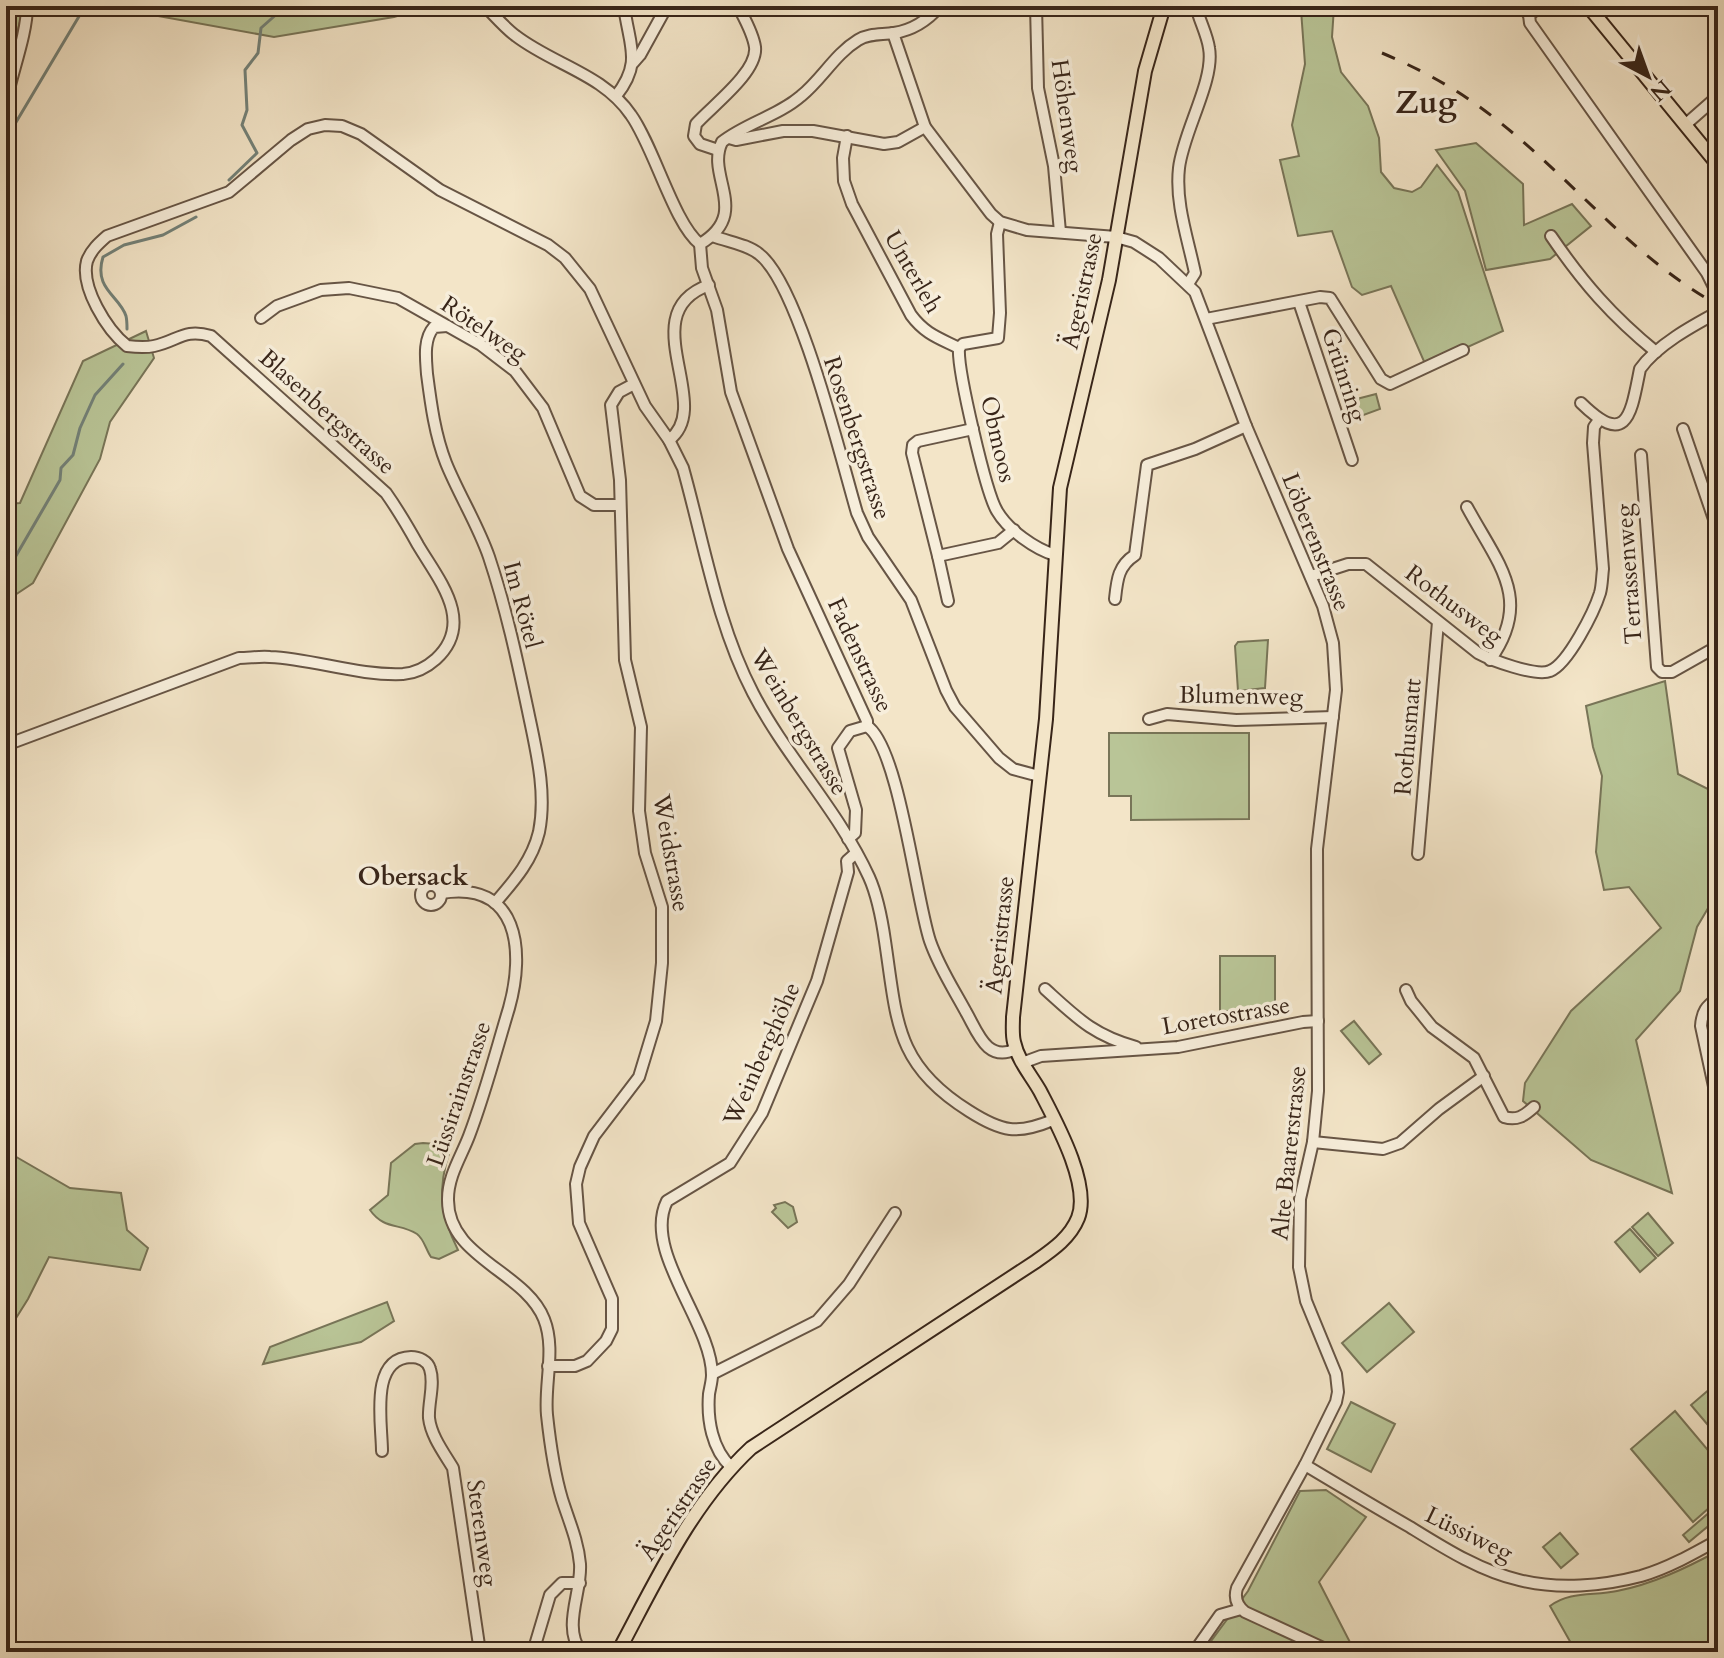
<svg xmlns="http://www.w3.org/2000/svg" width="1724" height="1658" font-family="Cardo,serif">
<rect width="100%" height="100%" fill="#f3e5c8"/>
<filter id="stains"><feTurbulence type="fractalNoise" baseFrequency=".0025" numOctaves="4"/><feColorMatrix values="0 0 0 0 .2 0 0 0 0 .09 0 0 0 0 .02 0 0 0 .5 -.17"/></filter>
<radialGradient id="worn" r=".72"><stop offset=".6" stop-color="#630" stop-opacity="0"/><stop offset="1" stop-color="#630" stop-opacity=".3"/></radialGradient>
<g fill="#b9c597" stroke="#787558" stroke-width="2">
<path d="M6 6H24L6 76Z"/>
<path d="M103 6H431L394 17 274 37Z"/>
<path d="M1334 7 1332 37 1341 72 1368 106 1379 138 1381 172 1394 188 1412 192 1421 187 1437 165 1458 192 1503 331 1426 366 1391 286 1362 295 1352 287 1332 231 1298 236 1280 160 1299 156 1292 125 1305 64 1301 10Z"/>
<path d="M1476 143 1523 184 1524 225 1572 204 1591 226 1550 259 1486 270 1465 191 1436 150Z"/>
<path d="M146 331 154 358 110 422 100 459 33 583 6 601V504L20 503 83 361Z"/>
<path d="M1376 394 1380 409 1350 420 1345 402Z"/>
<path d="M1268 640 1265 688 1238 691 1235 646 1238 642Z"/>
<path d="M1665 681 1678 774 1708 789 1718 808V884L1714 898 1697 927 1680 991 1636 1040 1672 1193 1591 1160 1523 1101 1525 1083 1571 1011 1661 928 1629 887 1604 890 1596 852 1602 776 1593 747 1586 706Z"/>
<path d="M1109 733H1249V819L1131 820V796H1109Z"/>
<rect x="1220" y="956" width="55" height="55"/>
<path d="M1354 1021 1381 1054 1369 1064 1341 1031Z"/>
<path d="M423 1143 436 1144 450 1150C437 1189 440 1214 458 1250L439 1259 431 1257C426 1250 424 1239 417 1234 400 1223 384 1230 370 1210L388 1195 391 1163 415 1144Z"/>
<path d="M6 1151 70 1188 121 1193 127 1230 148 1248 140 1270 49 1257 28 1299 6 1334Z"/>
<path d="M785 1202 793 1207 797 1222 788 1228 772 1212 776 1208 774 1205Z"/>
<path d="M1648 1213 1673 1243 1658 1256 1632 1227Z"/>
<path d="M1630 1229 1656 1258 1640 1272 1615 1242Z"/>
<path d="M387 1302 394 1321 361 1342 263 1364 270 1347Z"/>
<path d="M1389 1303 1414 1332 1367 1372 1342 1343Z"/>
<path d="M1718 1382V1437L1691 1405Z"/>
<path d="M1351 1402 1395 1424 1371 1472 1327 1449Z"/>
<path d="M1675 1411 1718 1462V1500L1693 1522 1631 1449Z"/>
<path d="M1326 1490 1366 1517 1319 1582 1355 1652H1203L1248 1591 1300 1491Z"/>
<path d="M1718 1505V1518L1689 1542 1683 1535Z"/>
<path d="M1560 1533 1578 1554 1561 1568 1543 1547Z"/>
<path d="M1718 1551V1652H1576L1550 1606C1570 1591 1593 1596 1617 1591 1653 1584 1686 1568 1718 1551Z"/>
</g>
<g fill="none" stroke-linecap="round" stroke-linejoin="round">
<g stroke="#738178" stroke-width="3">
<path d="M6 139 81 13 96 6"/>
<path d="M229 180 257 153 242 125 247 110 245 70 258 53 261 28 279 12 281 6"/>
<path d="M127 329C127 325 127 320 126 316 120 296 93 289 103 257L124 245 163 235 196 217"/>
<path d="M6 532 14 531"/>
<path d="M6 573 60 480 61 468 73 455 80 428 95 395 123 364"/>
<path d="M79 1648V1652"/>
</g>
<defs>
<g id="minor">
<path d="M485 6C495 16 505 28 516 36 554 65 603 74 631 115 654 147 674 224 700 244"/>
<path d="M1036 6 1038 88 1054 166 1060 232"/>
<path d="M1522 6 1529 15 1530 23 1707 273 1718 295"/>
<path d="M1529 15 1541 6"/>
<path d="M893 33 925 127 991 214 1000 222 1027 230 1116 237 1134 242 1159 258 1195 292 1246 426 1323 606 1333 643 1336 690 1317 849 1318 1091 1313 1142 1300 1199 1299 1267 1306 1301 1336 1374 1338 1392 1336 1402 1305 1465 1237 1588C1234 1598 1237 1606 1245 1612L1332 1652"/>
<path d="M633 63 640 55 667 6"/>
<path d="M616 96C643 62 629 46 624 6"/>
<path d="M6 102C12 72 27 34 27 6"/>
<path d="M1685 125 1718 96"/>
<path d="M847 136 843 158 844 181 852 204 911 315C925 334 939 338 959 348L963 344 998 338 1000 313 997 234 1000 222"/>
<path d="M729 138 736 140 783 131H813L884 144 898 142 925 127"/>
<path d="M718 150 700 144 694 136 696 124C712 106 758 72 755 47 753 33 744 18 738 6"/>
<path d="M713 236C728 242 747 244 759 254 799 284 841 459 857 513L868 537 911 600 946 690 955 707 999 758 1013 769 1039 776"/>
<path d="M1551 236C1583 283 1612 316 1656 352"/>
<path d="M700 244 702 268 717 310 731 392 788 549 867 721V726C899 747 916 900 930 941 939 967 953 988 966 1012 978 1033 987 1063 1016 1049"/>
<path d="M700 244C752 213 705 176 722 142 746 123 778 116 801 96 822 79 835 54 858 40 870 33 881 35 894 33 913 30 928 20 940 6"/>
<path d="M1188 284 1195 273C1188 239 1175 203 1179 168 1183 132 1215 80 1209 48 1207 34 1199 20 1196 6"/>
<path d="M1299 302 1352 460"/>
<path d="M261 318 277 306 321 290 349 288 398 298 481 345 515 371 543 408 580 496 594 505H620"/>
<path d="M1206 319 1320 297 1330 298 1381 379 1390 384 1463 350"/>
<path d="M447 326 434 327C423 339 426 360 427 374 431 405 435 435 446 463 459 495 478 525 489 557 506 608 517 659 528 711 536 750 547 792 539 832 532 861 514 881 495 903"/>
<path d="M959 348C957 369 986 493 997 511 1008 530 1035 549 1055 555"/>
<path d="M1581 403C1628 449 1631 413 1640 369 1657 345 1692 326 1718 312"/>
<path d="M1683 429 1718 531"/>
<path d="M669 440C716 405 631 313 709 285"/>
<path d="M1641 455 1657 667 1662 672H1672L1718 646"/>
<path d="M1467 507C1497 563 1534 599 1490 660"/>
<path d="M938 556 912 453 913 445 918 441 973 429"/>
<path d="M1311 576 1348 564H1366L1478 653C1491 660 1536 677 1550 671 1568 664 1594 612 1600 593 1602 586 1602 577 1603 569L1593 443 1594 427 1599 420"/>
<path d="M1115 599C1117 580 1118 566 1135 555L1147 465 1195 449 1246 426"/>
<path d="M948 601 938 556 998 543 1014 530"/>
<path d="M1149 719 1167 714 1236 720 1333 717"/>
<path d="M6 745 239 658C249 658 260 656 270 657 314 659 358 676 403 674 416 673 426 668 436 659 476 622 438 579 418 545 408 527 398 510 386 493L211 336C184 328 178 341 154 346 145 348 135 347 127 346 107 330 80 287 87 261 91 250 99 243 107 236L229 192 291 140 308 129 325 125 342 126 361 134 440 190 548 245 565 258 590 289 645 406 669 440 683 468C704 543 717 624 753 693 786 757 839 811 869 877 878 897 882 920 885 941 897 1021 895 1065 969 1111 1002 1132 1017 1135 1053 1120"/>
<path d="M848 839 855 833 856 810 838 748 850 731 867 726"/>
<path d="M1418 854 1438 622"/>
<circle cx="431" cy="895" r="10"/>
<path d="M441 893C519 880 525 951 509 1008 496 1051 485 1094 469 1136 461 1157 448 1176 448 1199 447 1258 525 1271 544 1319 556 1349 544 1384 547 1415 550 1443 554 1472 562 1499 569 1521 578 1541 580 1564 582 1593 562 1626 581 1652"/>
<path d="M1045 989C1077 1018 1093 1035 1136 1047"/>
<path d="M1406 990 1411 1001 1432 1027 1474 1058 1504 1117C1517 1121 1524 1116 1534 1107"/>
<path d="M1718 998C1706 1006 1702 1012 1701 1026L1718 1105"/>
<path d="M1022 1063 1041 1056 1178 1047 1303 1022 1318 1021"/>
<path d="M1313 1142 1383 1149 1400 1143 1439 1109 1484 1076"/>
<path d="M548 1366H575L587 1361 606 1341 612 1329V1299L579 1223 576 1184 580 1167 594 1136 639 1077 656 1021 662 963V907L645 853 639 811 641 727 625 660 620 480 611 405 619 392 634 384"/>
<path d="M712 1374 817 1321 849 1284 895 1213"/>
<path d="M382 1451C382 1424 369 1358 411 1357 419 1357 428 1361 430 1369 435 1384 428 1403 429 1418 431 1436 444 1453 453 1468L480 1652"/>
<path d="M1305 1465C1340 1486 1375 1507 1410 1527 1444 1548 1480 1571 1519 1580 1558 1590 1603 1586 1641 1576 1668 1568 1693 1554 1718 1540"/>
<path d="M731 1467C712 1449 707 1420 709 1394 710 1388 712 1381 712 1375 712 1323 642 1251 667 1201L730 1163 762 1113 817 981 848 872 847 861 856 853"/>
<path d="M533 1652 550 1595 562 1583H580"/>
<path d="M1194 1652 1220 1615 1241 1609"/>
</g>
<g id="major">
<path d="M1588 6 1718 165"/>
<path d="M618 1652C656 1581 691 1504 751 1448L1035 1262C1052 1250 1070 1238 1078 1218 1091 1185 1056 1122 1040 1091 1031 1075 1018 1061 1014 1042 1012 1034 1013 1025 1013 1017L1046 719 1060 488 1109 280 1145 71 1164 6"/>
</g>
</defs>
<use href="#minor" stroke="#675545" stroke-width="14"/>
<use href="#major" stroke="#382519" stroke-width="16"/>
<use href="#minor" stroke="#f7eedb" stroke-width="10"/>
<use href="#major" stroke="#f3e5c8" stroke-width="12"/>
<path stroke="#382519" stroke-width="3" stroke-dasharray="14 14" stroke-linecap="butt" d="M1382 53C1422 70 1459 90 1493 117 1571 177 1630 256 1718 305"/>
</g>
<g text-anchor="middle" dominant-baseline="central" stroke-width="7" stroke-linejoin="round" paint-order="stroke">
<g font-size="24" fill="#382519" stroke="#f7eedb">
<text transform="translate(1067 116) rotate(82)">Höhenweg</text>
<text transform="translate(913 272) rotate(60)">Unterleh</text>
<text transform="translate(1082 291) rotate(-78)">Ägeristrasse</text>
<text transform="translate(484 329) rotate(34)">Rötelweg</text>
<text transform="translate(1344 375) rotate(72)">Grünring</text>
<text transform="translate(327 412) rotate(42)">Blasenbergstrasse</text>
<text transform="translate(857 438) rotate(72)">Rosenbergstrasse</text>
<text transform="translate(998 439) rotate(77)">Obmoos</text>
<text transform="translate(1316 542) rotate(68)">Löberenstrasse</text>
<text transform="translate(1629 574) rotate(-94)">Terrassenweg</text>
<text transform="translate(522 605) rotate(75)">Im Rötel</text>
<text transform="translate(1454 605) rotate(37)">Rothusweg</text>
<text transform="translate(860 655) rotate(65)">Fadenstrasse</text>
<text transform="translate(1241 696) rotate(1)">Blumenweg</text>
<text transform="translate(799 722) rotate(59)">Weinbergstrasse</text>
<text transform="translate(1408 737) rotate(-85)">Rothusmatt</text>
<text transform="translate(671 853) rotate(80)">Weidstrasse</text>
<text transform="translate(1000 935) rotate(-84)">Ägeristrasse</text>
<text transform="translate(1226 1016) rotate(-10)">Loretostrasse</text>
<text transform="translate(762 1054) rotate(-66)">Weinberghöhe</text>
<text transform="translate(459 1094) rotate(-71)">Lüssirainstrasse</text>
<text transform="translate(1289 1153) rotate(-84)">Alte Baarerstrasse</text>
<text transform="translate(678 1509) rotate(-56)">Ägeristrasse</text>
<text transform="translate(482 1533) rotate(82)">Sterenweg</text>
<text transform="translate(1469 1534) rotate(26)">Lüssiweg</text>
</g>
<g font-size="26" font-weight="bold" fill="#382519" stroke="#f7eedb">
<text x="413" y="876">Obersack</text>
</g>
<g font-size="32" font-weight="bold" fill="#382519" stroke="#f7eedb">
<text x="1426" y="103">Zug</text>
</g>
</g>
<rect width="1724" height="1658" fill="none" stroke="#f3e5c8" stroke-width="32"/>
<rect x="8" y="8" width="1708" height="1642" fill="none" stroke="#382519" stroke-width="4"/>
<rect x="16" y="16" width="1692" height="1626" fill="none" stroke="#382519" stroke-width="2"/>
<g transform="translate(1648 76) rotate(139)" stroke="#f7eedb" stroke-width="6" paint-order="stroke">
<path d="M0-6L14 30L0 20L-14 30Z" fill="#382519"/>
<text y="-12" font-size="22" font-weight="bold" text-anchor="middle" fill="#382519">N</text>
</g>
<rect width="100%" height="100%" filter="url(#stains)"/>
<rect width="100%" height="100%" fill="url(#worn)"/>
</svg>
